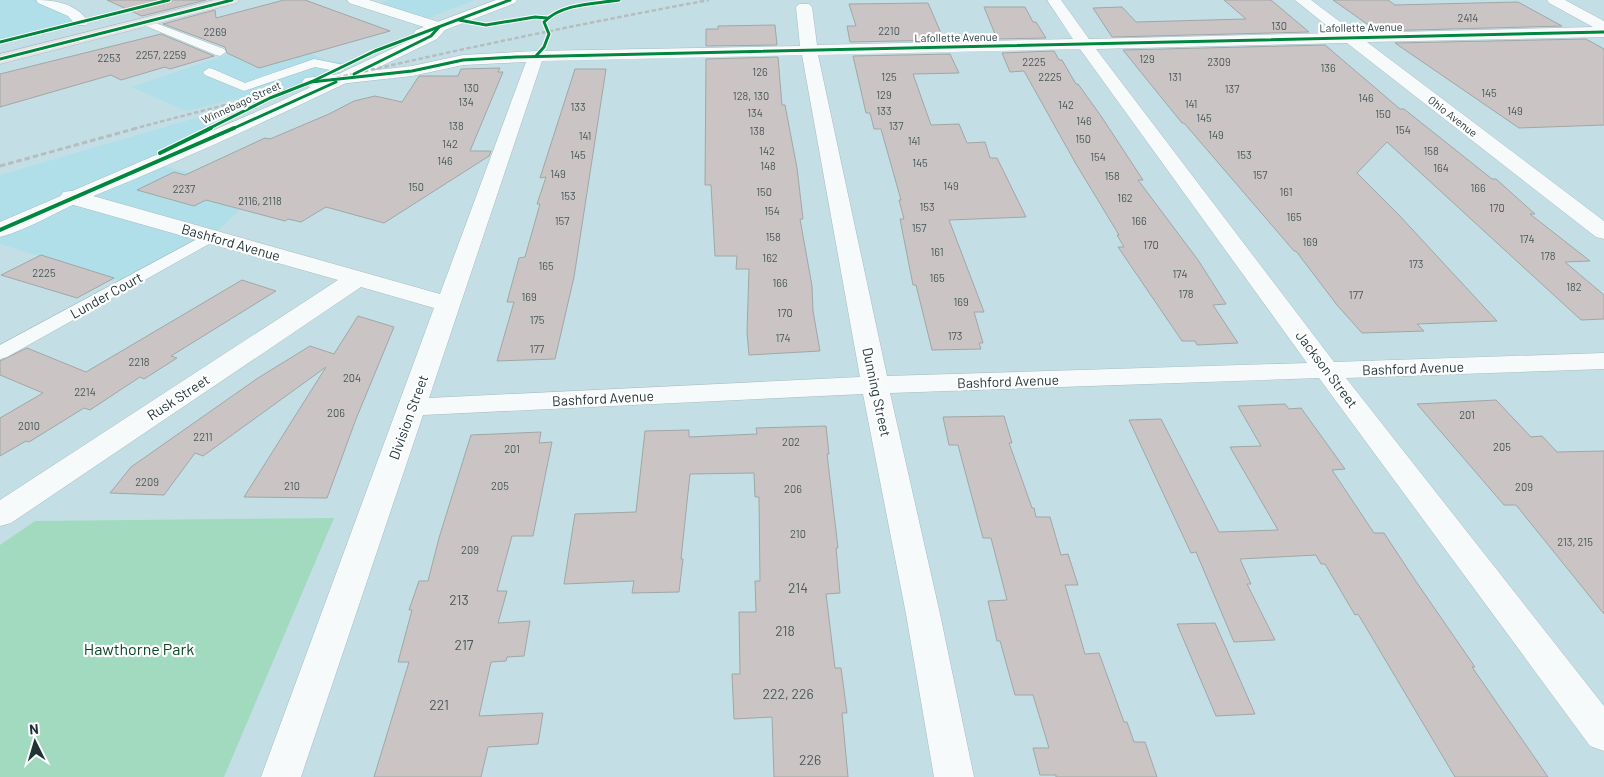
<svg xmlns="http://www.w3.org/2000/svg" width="1604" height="777" font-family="Barlow,sans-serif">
<rect width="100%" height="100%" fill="#c3dfe5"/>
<g fill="#b1dfe9">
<path d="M0 0H43L73 13 81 22 0 42Z"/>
<path d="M389 0H475L420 21 371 5Z"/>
<path d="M273 39 327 60 350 63 304 85 269 91 186 111 131 87Z"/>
<path d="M270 98 143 161 261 190 212 236 126 283 0 244V175L216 112Z"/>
</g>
<path fill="#a2dabf" d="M334 518 224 777H0V545L35 521Z"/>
<g fill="#cac5c4" stroke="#a1a6a6">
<path d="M107 0H206L142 16Z"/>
<path d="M284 0H305L390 31 259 68 227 53 225 47 163 24 215 10 216 18Z"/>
<path d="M1224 0H1271L1309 32 1112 37 1093 8 1122 7 1136 22 1246 19Z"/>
<path d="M1333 0H1388L1395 5 1518 2 1562 26 1377 31Z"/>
<path d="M928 3 944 40 850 42 847 26H856L849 4Z"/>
<path d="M984 7H1025L1033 22H1036L1046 38 997 39Z"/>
<path d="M775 25 777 45 706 46V29H718V26Z"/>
<path d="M161 34 214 56 170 69 165 67 121 80 111 75 0 107V74Z"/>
<path d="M1586 39 1604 49V125L1519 128 1395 43Z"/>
<path d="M1325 45 1400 109H1404L1492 179H1496L1535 214H1530L1590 261 1565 262 1604 295V319L1581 320 1387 142 1357 173 1398 214 1497 321 1417 324 1424 331 1362 333 1337 305 1296 251H1294L1184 123H1182L1123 50Z"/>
<path d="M1054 51 1059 60H1062L1076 84H1078L1101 116 1143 180H1138L1198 260 1226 304 1213 305 1238 343 1197 345 1195 341H1182L1118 247H1124L1117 235H1119L1076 164 1024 71 1010 72 1002 53Z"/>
<path d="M950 54 959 73 913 74 931 125 959 124 967 143 985 142 990 158H997L1026 217 949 220 984 312H974L983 343H979L981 349 932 350 916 285H913L900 219H904L899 200H901L881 129H874L870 113H866L853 56Z"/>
<path d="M778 57 782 105H785L797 168 803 219H800L812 286 813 311 820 351 749 355 747 332 749 269H736L737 256H715L711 185H705L706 59Z"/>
<path d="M500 68 498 72H503L470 151H491L489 156 384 223 326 207 301 222 288 219 285 221 206 200 194 206 137 190 174 172 185 175 265 138 270 139 329 114 354 101 375 96 402 102 419 76H458L461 69Z"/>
<path d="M575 69H606L574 277 555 359 497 361 514 302H507L519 258 525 257 540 204H537L546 177 540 178Z"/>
<path d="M41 255 114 278 77 298 1 275Z"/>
<path d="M242 280 276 291 171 356 177 358 144 379 140 377 90 410 84 408 29 442 26 441 0 456V418L43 393 0 375V361L27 348 86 372Z"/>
<path d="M358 316 394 327 356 419 327 498 244 497 326 367 203 456 195 453 164 495 110 493 131 467 258 378 310 346 334 354Z"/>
<path d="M1496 400 1531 437 1542 436 1557 452 1604 451V614L1516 505H1504L1417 404Z"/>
<path d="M1285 404 1289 409 1301 408 1345 469 1332 470 1374 533H1384L1415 580 1475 667H1472L1548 777H1455L1358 614 1355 615 1325 564H1321L1316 555 1240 559 1251 584H1247L1275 640 1234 642 1196 552 1191 553 1129 420 1161 419 1219 532 1278 530 1230 447 1261 446 1238 406Z"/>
<path d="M1004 416 1012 443H1009L1032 508H1034L1036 517H1050L1061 555 1068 554 1078 585H1065L1085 654 1099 653 1124 722H1127L1134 742H1145L1157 777H1056V775H1040L1033 748H1049L1033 695H1015L1000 641H997L988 601 1007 600 991 538H983L958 445H949L943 417Z"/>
<path d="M826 426 829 454H827L838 548H836L840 593 826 594 835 668H841L847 713H842L848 777H774L772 717 734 719 732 674H740L739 612H756L755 581H760L759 497H755L754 473 690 474 681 559H683L679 592 632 593 634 581 564 584 575 514 636 512 645 431 689 430V437L757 434 756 428Z"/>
<path d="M541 432 539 443 552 442 533 536H512L497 591H507L498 623 530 621 524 656 507 657 506 661 491 662 479 716 543 713 538 744 488 747 481 777H374L409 662H398L412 610H409L419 581H428L439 538 471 435Z"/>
<path d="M1215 623 1255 714 1216 716 1177 624Z"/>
</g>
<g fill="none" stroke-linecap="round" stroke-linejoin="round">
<defs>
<g id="lane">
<path d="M145 19 224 49 226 52 220 56 216 55 141 24 139 22 141 20Z"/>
<path d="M314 59 344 65 346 68 340 72 315 67 244 91 205 75 203 72 209 68 213 69 245 83Z"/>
<path d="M212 231 218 233 220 236 218 239 7 357 0 359V345Z"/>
</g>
<g id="street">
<path d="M36 0C57 0 76 4 89 22L86 25H76L68 16 38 3Z"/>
<path d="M347 0H369L445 24 447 27 445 30H433L349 3Z"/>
<path d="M1047 0H1061L1089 39 1336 33 1295 0H1311L1355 33 1593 27 1549 3 1547 0H1565L1604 21V37L1367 42 1604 221V239L1596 237 1347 43 1096 49 1334 362 1604 353V369L1346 378 1604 706V751L1590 746 1319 378 890 393 940 614 974 777H934L906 614 863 394 423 415 301 777H261L434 308 361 287 11 523 0 526V500L338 280 63 202 60 197 63 192 71 191 79 192 440 294 526 62 463 65 412 76 311 87 305 86 302 82 305 78 412 66 463 55 536 51 800 46 796 7 799 4H809L812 7 817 45 1073 39ZM1080 49 1307 363 887 376 818 55ZM802 55 860 377 429 398 542 61Z"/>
</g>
<path id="secondary" d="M496 0H517L515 3 445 30 437 39C322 95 208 150 91 197 60 209 31 229 0 237V222L279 102 417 37 414 33 416 30Z"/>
<path id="primary" d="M214 0H239L237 3 0 64V54Z"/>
</defs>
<use href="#lane" stroke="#a6bcc0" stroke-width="1"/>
<use href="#street" stroke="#a6bcc0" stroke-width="1"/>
<use href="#secondary" stroke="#a6bcc0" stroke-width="1"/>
<use href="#primary" stroke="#adbcbe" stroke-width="1"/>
<use href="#lane" fill="#f6fafb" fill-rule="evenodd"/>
<use href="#street" fill="#f6fafb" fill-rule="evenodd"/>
<use href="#secondary" fill="#f6fafb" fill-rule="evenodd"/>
<use href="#primary" fill="#e2e3e7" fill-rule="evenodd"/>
<path stroke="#b6bdbf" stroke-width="2.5" stroke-dasharray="4.5 2.5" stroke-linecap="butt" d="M133 129C323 78 515 36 709 0"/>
<path stroke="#b6bdbf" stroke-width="3" stroke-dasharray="5.5 3" stroke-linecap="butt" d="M0 166 137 128"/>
<defs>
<g id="cycleway-far1">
<path d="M459 20 486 25 535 17 547 18"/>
<path d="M0 42 169 0"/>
<path d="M536 56 544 47 549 34 544 22C562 3 595 4 619 0"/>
<path d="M0 59 232 0"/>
<path d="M354 74 431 36 439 27"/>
<path d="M311 82 412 71 463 60 516 57 1604 32"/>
<path d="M208 129 270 98 311 82 375 51 510 0"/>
<path d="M232 129 336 82"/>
</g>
<g id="cycleway">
<path d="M160 153 211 128"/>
<path d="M0 230 234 128"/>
</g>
</defs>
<use href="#cycleway-far1" stroke="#fefefe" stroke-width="5"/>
<use href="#cycleway" stroke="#fefefe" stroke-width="6"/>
<use href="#cycleway-far1" stroke="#00873e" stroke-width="3"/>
<use href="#cycleway" stroke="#00873e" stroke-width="4"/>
</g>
<g text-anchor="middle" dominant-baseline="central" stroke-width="4.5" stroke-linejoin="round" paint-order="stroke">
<g font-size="11" fill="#4a585a">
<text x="1468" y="17">2414</text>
<text x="1279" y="25">130</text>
<text x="889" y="30">2210</text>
<text x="215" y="31">2269</text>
<text x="161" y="54">2257, 2259</text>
<text x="109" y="57">2253</text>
<text x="1147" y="58">129</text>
<text x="1034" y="61">2225</text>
<text x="1219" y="61">2309</text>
<text x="1328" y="67">136</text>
<text x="760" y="71">126</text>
<text x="889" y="76">125</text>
<text x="1050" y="76">2225</text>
<text x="1175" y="76">131</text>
<text x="471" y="87">130</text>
<text x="1232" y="88">137</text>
<text x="1489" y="92">145</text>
<text x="884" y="94">129</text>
<text x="751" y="95">128, 130</text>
<text x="1366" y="97">146</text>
<text x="466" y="101">134</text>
<text x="1191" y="103">141</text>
<text x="1066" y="104">142</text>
<text x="578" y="106">133</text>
<text x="884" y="110">133</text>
<text x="1515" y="110">149</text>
<text x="755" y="112">134</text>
<text x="1383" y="113">150</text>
<text x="1204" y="117">145</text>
<text x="1084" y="120">146</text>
<text x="456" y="125">138</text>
<text x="896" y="125">137</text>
<text x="1403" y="129">154</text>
<text x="757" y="130">138</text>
<text x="1216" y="134">149</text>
<text x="585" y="135">141</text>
<text x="1083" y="138">150</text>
<text x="914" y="140">141</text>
<text x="450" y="143">142</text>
<text x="767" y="150">142</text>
<text x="1431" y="150">158</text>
<text x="578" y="154">145</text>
<text x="1244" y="154">153</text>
<text x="1098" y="156">154</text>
<text x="445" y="160">146</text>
<text x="920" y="162">145</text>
<text x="768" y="165">148</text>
<text x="1441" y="167">164</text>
<text x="558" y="173">149</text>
<text x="1260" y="174">157</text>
<text x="1112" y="175">158</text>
<text x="951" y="185">149</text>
<text x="416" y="186">150</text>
<text x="1478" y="187">166</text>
<text x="184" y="188">2237</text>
<text x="764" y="191">150</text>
<text x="1286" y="191">161</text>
<text x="568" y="195">153</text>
<text x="1125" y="197">162</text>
<text x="260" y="200">2116, 2118</text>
<text x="927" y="206">153</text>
<text x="1497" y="207">170</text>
<text x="772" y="210">154</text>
<text x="1294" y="216">165</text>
<text x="562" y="220">157</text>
<text x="1139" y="220">166</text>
<text x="919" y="227">157</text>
<text x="773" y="236">158</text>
<text x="1527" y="238">174</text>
<text x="1310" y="241">169</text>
<text x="1151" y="244">170</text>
<text x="937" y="251">161</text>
<text x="1548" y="255">178</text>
<text x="770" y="257">162</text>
<text x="1416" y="263">173</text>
<text x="546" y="265">165</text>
<text x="44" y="272">2225</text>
<text x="1180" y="273">174</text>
<text x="937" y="277">165</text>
<text x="780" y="282">166</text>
<text x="1574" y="286">182</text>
<text x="1186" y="293">178</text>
<text x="1356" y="294">177</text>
<text x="529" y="296">169</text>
<text x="961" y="301">169</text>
<text x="785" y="312">170</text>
<text x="537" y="319">175</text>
<text x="955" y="335">173</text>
<text x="783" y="337">174</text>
<text x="537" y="348">177</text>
<text x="139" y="361">2218</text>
<text x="352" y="377">204</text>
<text x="85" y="391">2214</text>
<text x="336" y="412">206</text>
<text x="1467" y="414">201</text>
<text x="29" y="425">2010</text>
<text x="203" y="436">2211</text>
<text x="791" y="441">202</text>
<text x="1502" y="446">205</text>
<text x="512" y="448">201</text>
<text x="147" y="481">2209</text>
<text x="292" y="485">210</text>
<text x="500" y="485">205</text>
<text x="1524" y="486">209</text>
<text x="793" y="488">206</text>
<text x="798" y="533">210</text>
<text x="1575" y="541">213, 215</text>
<text x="470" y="549">209</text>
</g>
<g font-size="11" fill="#1f3337" stroke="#fefefe">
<text transform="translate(1361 27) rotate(-1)">Lafollette Avenue</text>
<text transform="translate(956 37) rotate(-1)">Lafollette Avenue</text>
<text transform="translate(241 102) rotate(-25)">Winnebago Street</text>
<text transform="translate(1453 116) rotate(38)">Ohio Avenue</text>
</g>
<g font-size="14" fill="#1f3337" stroke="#fefefe">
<text transform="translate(231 242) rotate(16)">Bashford Avenue</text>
<text transform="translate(106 295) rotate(-29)">Lunder Court</text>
<text transform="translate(1413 368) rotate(-2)">Bashford Avenue</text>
<text transform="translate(1327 369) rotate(53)">Jackson Street</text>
<text transform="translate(1008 381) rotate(-2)">Bashford Avenue</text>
<text transform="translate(877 392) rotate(78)">Dunning Street</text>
<text transform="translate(178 397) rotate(-33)">Rusk Street</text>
<text transform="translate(603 398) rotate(-3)">Bashford Avenue</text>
<text transform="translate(408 417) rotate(-70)">Division Street</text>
</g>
<g font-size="14" fill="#4a585a">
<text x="798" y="587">214</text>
<text x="459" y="599">213</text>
<text x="785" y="630">218</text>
<text x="464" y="644">217</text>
<text x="788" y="693">222, 226</text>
<text x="439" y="704">221</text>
<text x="810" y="759">226</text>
</g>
<g font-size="16" fill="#094826" stroke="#fefefe">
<text x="139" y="648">Hawthorne Park</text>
</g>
</g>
<g transform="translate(35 742) rotate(355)" stroke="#fefefe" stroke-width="4" paint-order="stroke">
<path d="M0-4L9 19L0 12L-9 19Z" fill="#1f3337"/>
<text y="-8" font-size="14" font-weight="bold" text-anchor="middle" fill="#1f3337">N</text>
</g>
</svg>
